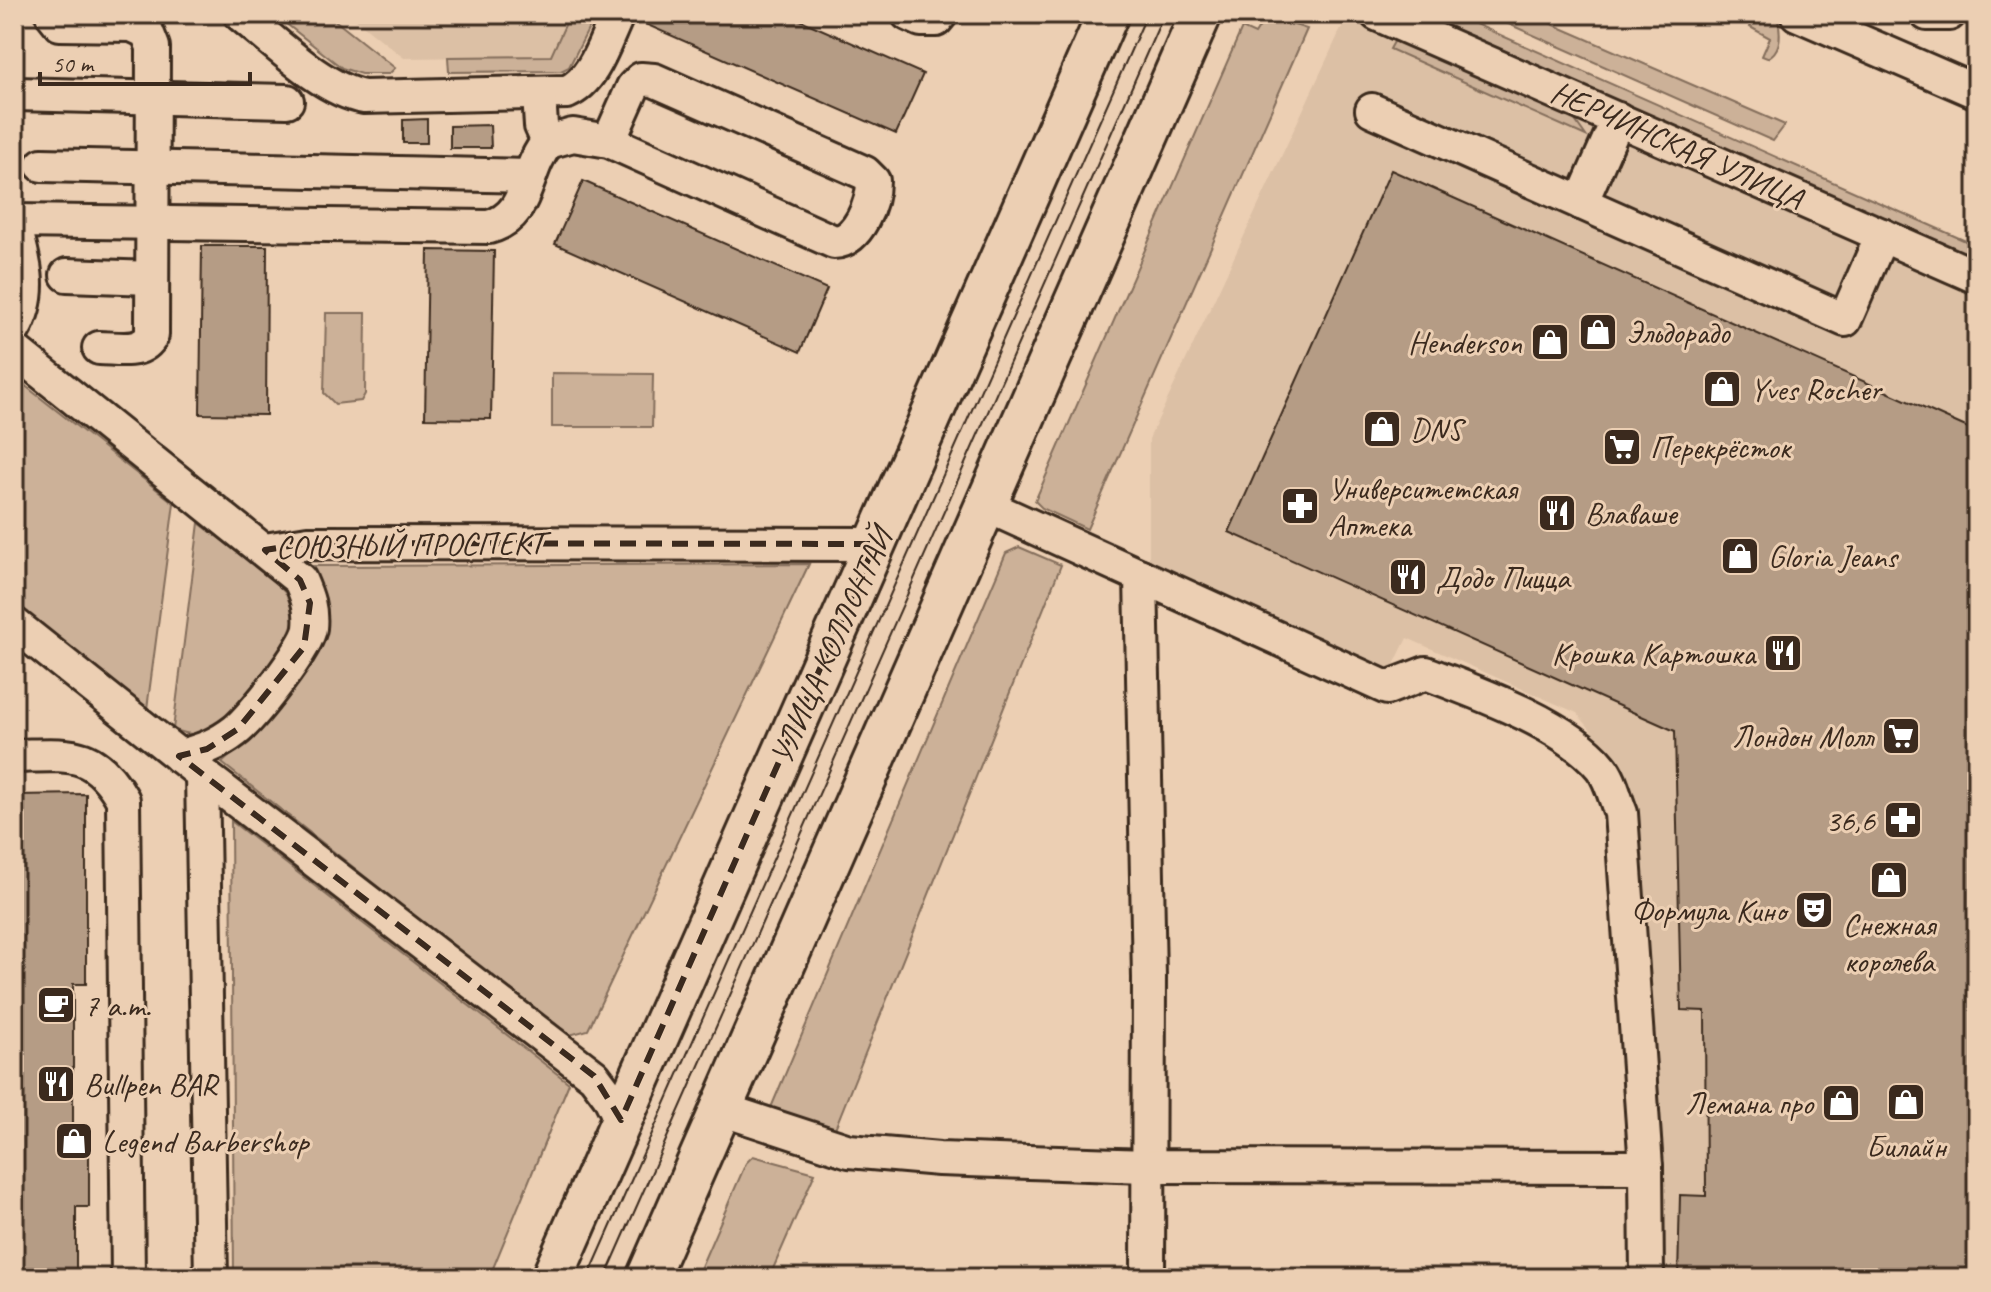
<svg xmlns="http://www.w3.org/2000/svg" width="1991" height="1292" font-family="Caveat,sans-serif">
<rect width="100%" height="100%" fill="#eccfb3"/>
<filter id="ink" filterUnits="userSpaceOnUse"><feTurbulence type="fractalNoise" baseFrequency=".0125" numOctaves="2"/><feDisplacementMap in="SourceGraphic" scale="16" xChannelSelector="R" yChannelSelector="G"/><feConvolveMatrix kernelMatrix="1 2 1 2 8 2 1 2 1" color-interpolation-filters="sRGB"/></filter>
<g filter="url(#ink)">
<g fill="#dcc0a5">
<path d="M349 14H570L551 56 404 58Z"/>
<path d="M1347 16 1977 298V1278H1659L1637 811 1615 759 1577 713 1407 638 1390 673 1149 569V439Z"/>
</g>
<g fill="#ccb198" stroke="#846e5b" stroke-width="2">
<path d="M274 14H327L395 68 389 74H361L342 68Z"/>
<path d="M570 14H596L569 67 561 71 449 72 448 57 551 56Z"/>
<path d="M1422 14H1453L1977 246V260Z"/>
<path d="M1486 14H1529L1785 125 1773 141Z"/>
<path d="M1757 14 1778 20C1781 34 1782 51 1767 58L1762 56 1770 38 1750 27Z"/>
<path d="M1272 18 1307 29 1087 529 1042 508 1035 501 1242 28 1255 34 1262 23Z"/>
<path d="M1395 40 1574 119 1586 136 1390 49Z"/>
<path d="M326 313H366L365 394 361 401 335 404 324 393Z"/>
<path d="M552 373 653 374 652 427H552Z"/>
<path d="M14 377 174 503 147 709 14 603Z"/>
<path d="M199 523C219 539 285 584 293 604 305 634 239 700 221 724 203 736 192 737 173 729Z"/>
<path d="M1019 547 1061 565 832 1136 770 1110 1006 553Z"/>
<path d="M809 564 588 1030 566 1036 222 763 263 726 325 640 326 609 311 566Z"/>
<path d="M231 821 569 1083 489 1278H234Z"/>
<path d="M753 1156 815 1173 769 1278H696L746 1163Z"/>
</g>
<g fill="#b59c85" stroke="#3b2a1e" stroke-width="2">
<path d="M637 14H787L923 74 896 134 636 20Z"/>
<path d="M427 119V143H403V120Z"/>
<path d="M490 125 491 148H450V126Z"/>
<path d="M1391 170 1977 432V1278H1678L1680 1195 1706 1196 1705 1011 1681 1010 1675 731 1229 532Z"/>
<path d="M583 181 827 289 800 352 555 244Z"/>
<path d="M202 246H267L266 415 200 414Z"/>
<path d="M428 250 494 251 491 419 425 418Z"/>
<path d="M86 794V984H73V1138H89V1207H76V1278H17L14 795Z"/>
</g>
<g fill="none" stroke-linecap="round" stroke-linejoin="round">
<defs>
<g id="minor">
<path d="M52 14 60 24 132 25 147 32 153 47 152 335C142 355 118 348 99 348"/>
<path d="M240 14C274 41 322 90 364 97L567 92C595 80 605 40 618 14"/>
<path d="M908 14 921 20H936L941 14"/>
<path d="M1377 14 1977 277"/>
<path d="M1797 14 1977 92"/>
<path d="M1927 14H1949"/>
<path d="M16 94 287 101"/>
<path d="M539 94 541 126 548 142 573 135 609 141 834 242C858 242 873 203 873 181L865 173 654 80 641 79 633 87 609 141"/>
<path d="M1372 110 1845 320 1882 235"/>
<path d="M42 165 528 176"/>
<path d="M1581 203 1618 119"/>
<path d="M14 221 489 227C531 215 523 171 548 142"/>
<path d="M14 223C24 261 35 293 14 329"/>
<path d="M67 275 152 278"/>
<path d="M14 350 300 580C307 596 312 609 310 628 308 647 251 719 235 731 217 745 200 751 179 756"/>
<path d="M987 506 1387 688 1426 673C1476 692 1566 724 1601 767 1611 779 1615 799 1621 813L1646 1167 1647 1278"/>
<path d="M265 550 308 543 875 544"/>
<path d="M1141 576 1149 978 1148 1278"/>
<path d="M14 624 202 774 594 1076 609 1096 621 1120"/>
<path d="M14 756C68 755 94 748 123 800L128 1278"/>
<path d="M202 774 211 1278"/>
<path d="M724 1110 849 1151 939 1159 1147 1166 1646 1167"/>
</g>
<g id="major">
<path d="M552 1278 1108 14"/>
<path d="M647 1278 1201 14"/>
</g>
</defs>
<use href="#minor" stroke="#3b2a1e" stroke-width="38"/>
<use href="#major" stroke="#3b2a1e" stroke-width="46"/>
<use href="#minor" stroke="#eccfb3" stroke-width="32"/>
<use href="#major" stroke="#eccfb3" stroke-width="40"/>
<g stroke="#3b2a1e" stroke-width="2">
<path d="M588 1278 1147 14"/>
<path d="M605 1278 1164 14"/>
</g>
</g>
</g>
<path fill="none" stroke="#3b2a1e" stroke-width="6" stroke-dasharray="16 10" stroke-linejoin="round" d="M308 543 875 544 621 1120 594 1076 179 756 207 749 238 729 304 647 310 603 300 580 265 550Z"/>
<defs>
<symbol id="shop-square" viewBox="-11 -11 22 22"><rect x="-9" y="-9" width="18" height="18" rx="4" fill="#3b2a1e" stroke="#eccfb3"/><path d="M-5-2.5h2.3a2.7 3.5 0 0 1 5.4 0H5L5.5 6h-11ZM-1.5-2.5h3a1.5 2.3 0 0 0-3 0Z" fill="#fff"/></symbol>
<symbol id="supermarket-square" viewBox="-11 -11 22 22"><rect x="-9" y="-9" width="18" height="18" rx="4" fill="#3b2a1e" stroke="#eccfb3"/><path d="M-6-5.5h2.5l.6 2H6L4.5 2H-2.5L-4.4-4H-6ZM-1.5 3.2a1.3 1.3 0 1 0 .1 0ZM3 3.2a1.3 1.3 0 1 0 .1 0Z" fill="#fff"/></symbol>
<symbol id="pharmacy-square" viewBox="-11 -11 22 22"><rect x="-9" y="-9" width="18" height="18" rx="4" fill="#3b2a1e" stroke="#eccfb3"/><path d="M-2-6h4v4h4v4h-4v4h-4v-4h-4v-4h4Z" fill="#fff"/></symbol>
<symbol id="restaurant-square" viewBox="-11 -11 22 22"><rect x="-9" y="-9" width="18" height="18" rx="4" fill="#3b2a1e" stroke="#eccfb3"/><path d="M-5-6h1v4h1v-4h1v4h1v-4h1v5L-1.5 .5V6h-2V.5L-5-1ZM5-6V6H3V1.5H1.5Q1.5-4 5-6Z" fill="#fff"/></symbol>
<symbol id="theatre-square" viewBox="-11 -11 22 22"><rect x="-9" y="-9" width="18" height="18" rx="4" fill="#3b2a1e" stroke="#eccfb3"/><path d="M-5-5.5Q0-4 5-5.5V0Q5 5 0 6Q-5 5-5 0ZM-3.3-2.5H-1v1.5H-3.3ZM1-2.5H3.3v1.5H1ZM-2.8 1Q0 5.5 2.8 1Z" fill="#fff"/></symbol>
<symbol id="cafe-square" viewBox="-11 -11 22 22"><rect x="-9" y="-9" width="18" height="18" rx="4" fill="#3b2a1e" stroke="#eccfb3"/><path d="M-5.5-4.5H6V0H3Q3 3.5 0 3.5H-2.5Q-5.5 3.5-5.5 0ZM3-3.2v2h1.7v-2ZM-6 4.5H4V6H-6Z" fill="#fff"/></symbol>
</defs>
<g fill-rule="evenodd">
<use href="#shop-square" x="1576" y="310" width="44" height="44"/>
<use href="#shop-square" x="1528" y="320" width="44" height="44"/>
<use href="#shop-square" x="1700" y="367" width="44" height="44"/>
<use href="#shop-square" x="1360" y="407" width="44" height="44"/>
<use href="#supermarket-square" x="1600" y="425" width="44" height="44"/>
<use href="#pharmacy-square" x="1278" y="484" width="44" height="44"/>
<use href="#restaurant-square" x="1535" y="491" width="44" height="44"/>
<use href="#shop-square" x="1718" y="534" width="44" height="44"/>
<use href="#restaurant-square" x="1386" y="555" width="44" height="44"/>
<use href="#restaurant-square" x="1761" y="631" width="44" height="44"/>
<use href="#supermarket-square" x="1879" y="714" width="44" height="44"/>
<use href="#pharmacy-square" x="1881" y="798" width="44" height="44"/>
<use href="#shop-square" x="1867" y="858" width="44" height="44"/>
<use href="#theatre-square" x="1792" y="888" width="44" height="44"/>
<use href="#cafe-square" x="34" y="983" width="44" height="44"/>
<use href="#restaurant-square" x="34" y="1062" width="44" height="44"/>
<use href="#shop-square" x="1884" y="1080" width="44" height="44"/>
<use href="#shop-square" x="1819" y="1081" width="44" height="44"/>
<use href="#shop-square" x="52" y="1119" width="44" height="44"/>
</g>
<g text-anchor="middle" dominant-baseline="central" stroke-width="6" stroke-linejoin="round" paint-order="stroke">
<g font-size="32" fill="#3b2a1e" stroke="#eccfb3">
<text transform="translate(1677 145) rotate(24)">НЕРЧИНСКАЯ УЛИЦА</text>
<text transform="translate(410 545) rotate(-1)">СОЮЗНЫЙ ПРОСПЕКТ</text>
<text transform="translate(831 646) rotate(-66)">УЛИЦА КОЛЛОНТАЙ</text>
</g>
<g font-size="32" fill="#3b2a1e" stroke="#eccfb3" text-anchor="start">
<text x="1626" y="332">Эльдорадо</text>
<text x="1522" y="342" text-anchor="end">Henderson</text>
<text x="1750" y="389">Yves Rocher</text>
<text x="1410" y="429">DNS</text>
<text x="1650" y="447">Перекрёсток</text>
<text x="1328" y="488">Университетская<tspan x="1328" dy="37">Аптека</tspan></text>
<text x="1585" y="513">Влаваше</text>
<text x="1768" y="556">Gloria Jeans</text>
<text x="1436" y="577">Додо Пицца</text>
<text x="1755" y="653" text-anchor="end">Крошка Картошка</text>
<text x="1873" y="736" text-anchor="end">Лондон Молл</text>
<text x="1875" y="820" text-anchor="end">36,6</text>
<text x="1786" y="910" text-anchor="end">Формула Кино</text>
<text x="1889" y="924" text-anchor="middle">Снежная<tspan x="1889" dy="37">королева</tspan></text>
<text x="84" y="1005">7 a.m.</text>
<text x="84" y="1084">Bullpen BAR</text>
<text x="1813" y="1103" text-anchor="end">Лемана про</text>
<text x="102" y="1141">Legend Barbershop</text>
<text x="1906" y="1146" text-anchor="middle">Билайн</text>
</g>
</g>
<rect width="1991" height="1292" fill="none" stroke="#eccfb3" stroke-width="48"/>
<rect x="24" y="24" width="1943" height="1244" fill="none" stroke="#3b2a1e" stroke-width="3" filter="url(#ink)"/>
<path d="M40 72v12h210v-12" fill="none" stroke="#3b2a1e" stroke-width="4"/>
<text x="52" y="72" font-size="24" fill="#3b2a1e" stroke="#eccfb3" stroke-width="6" paint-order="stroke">50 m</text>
</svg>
